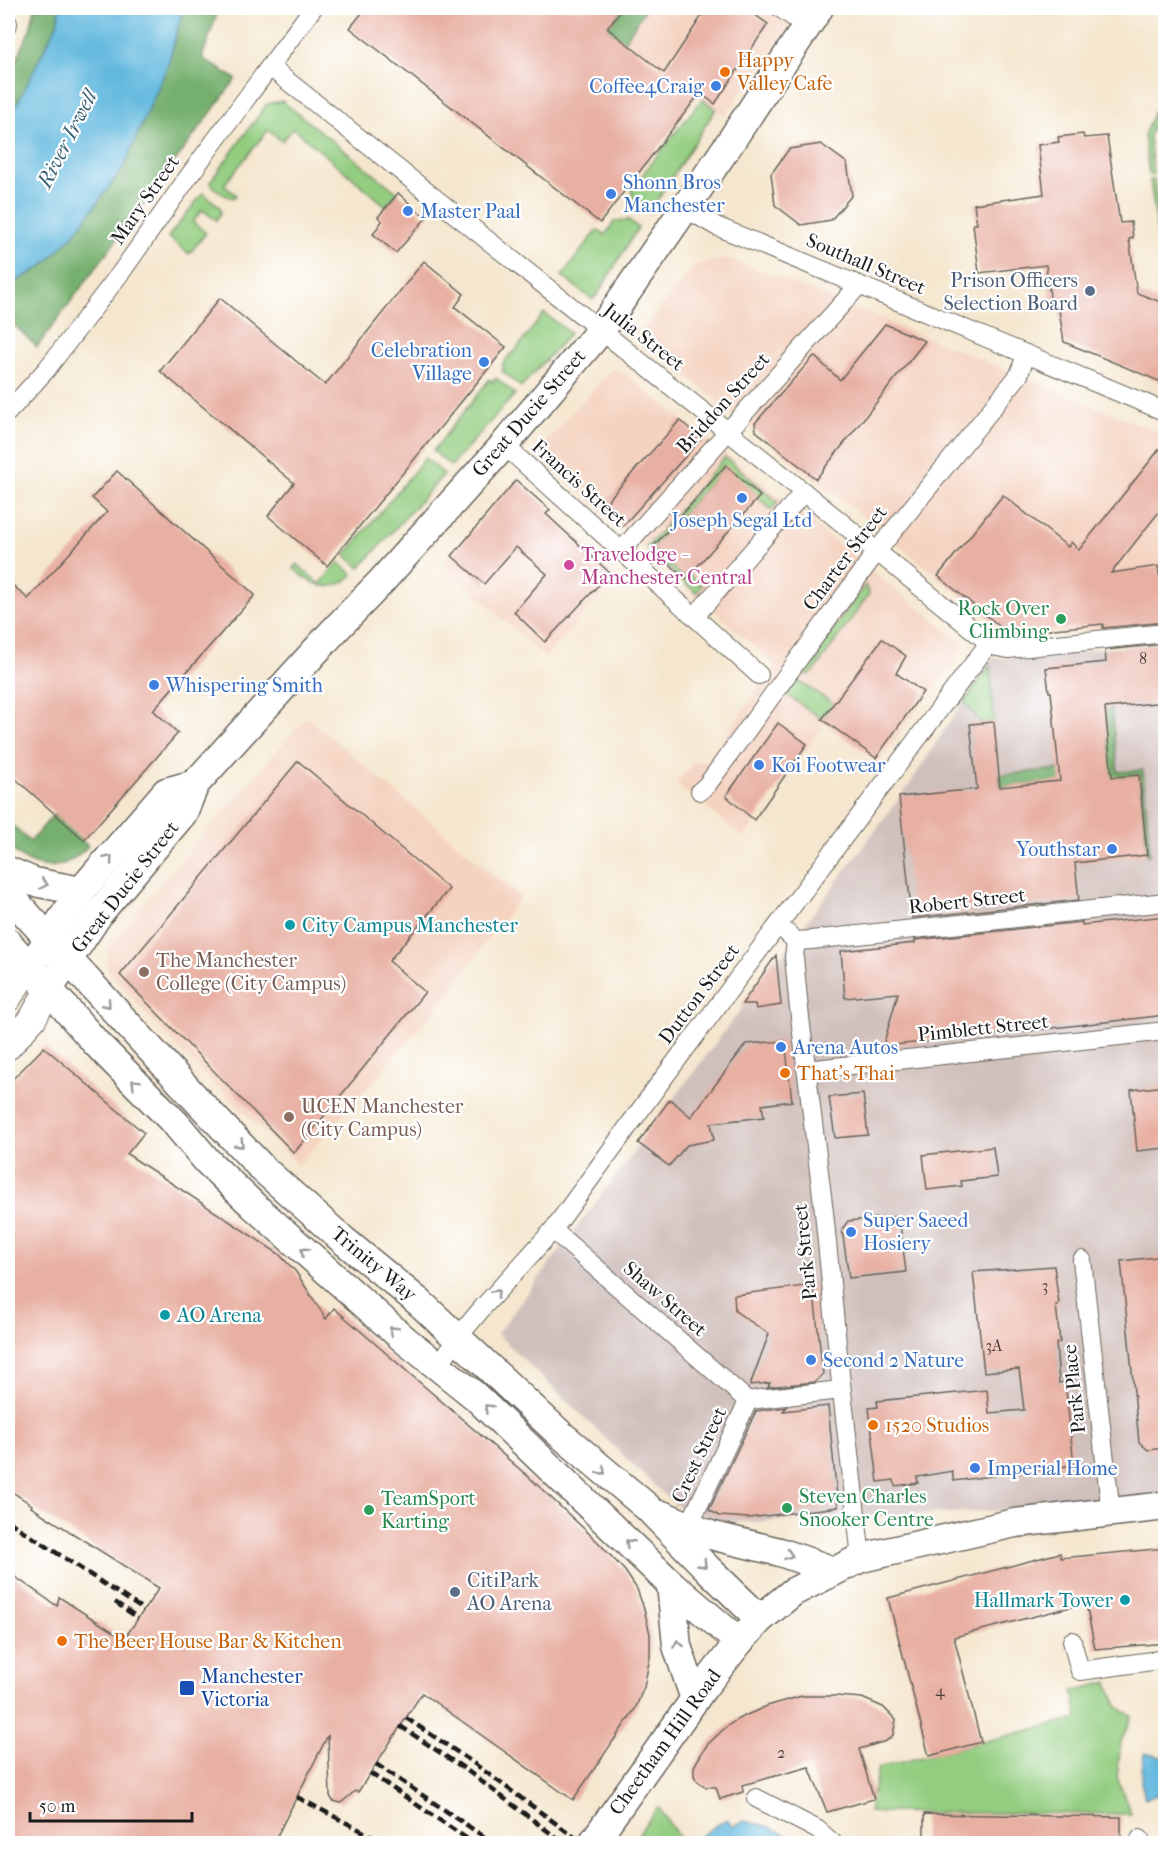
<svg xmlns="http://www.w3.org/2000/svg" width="1173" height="1851" font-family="'IM FELL French Canon',serif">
<rect width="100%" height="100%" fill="#fff"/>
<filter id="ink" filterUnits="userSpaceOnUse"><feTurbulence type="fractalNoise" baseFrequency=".0167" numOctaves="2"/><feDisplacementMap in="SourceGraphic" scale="12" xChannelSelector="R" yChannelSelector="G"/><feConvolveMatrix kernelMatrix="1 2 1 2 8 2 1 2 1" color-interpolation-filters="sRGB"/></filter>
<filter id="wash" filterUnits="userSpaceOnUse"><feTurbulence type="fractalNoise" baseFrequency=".008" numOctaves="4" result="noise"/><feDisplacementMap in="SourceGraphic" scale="24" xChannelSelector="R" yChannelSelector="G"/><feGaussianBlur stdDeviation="1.35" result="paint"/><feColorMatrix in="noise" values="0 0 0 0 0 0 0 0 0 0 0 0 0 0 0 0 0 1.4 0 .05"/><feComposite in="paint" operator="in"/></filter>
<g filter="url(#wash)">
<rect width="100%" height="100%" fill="#f5e7cf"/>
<g fill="#f4d3c0">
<path d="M646 8H804L725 115 620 42Z"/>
<path d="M728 258 859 309 1165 435V623L1016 639 642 340 641 333 695 265Z"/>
<path d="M613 368 620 370 962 642 963 649 878 763 824 724 744 838 676 784 694 761 697 764 701 760 705 764 775 665 536 452Z"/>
<path d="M517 478 620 574 545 658 443 564Z"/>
<path d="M307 717 520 897 430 1017 298 1165 186 1057 118 983 107 968 106 960 110 944 175 867Z"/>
</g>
<path fill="#d0c0bc" d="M1165 643V1503L727 1523 675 1505 497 1334 907 788 990 659Z"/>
<g fill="#93cd80" stroke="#58744e" stroke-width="1.5">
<path d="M1165 86V97L1149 136 1153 174 1149 175 1144 135Z"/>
<path d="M702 99 716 109 650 212 633 199 631 189Z"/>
<path d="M282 101 398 193 386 206 293 128 282 141 268 130 224 185 236 195 234 198C225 197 214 189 210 182L267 104Z"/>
<path d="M1154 179 1165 264V277L1163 274 1150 180Z"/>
<path d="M203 193 220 207 221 213 216 220 202 210 193 222 206 233 189 254 168 237Z"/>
<path d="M629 220 638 228 597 295 593 299 589 297 562 276 597 230 605 235 615 221Z"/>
<path d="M544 313 570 333 521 387 502 371 504 368 502 365 511 353 513 354Z"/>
<path d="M496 378 515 394 451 466 433 451 490 379 493 382Z"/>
<path d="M725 457 778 502 771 510 725 466 652 548 685 579 690 575 702 586 696 593 647 550V547Z"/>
<path d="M425 458 444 474 360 568 345 555Z"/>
<path d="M339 562 353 575C330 596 312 585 293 568L297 564 320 584Z"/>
<path d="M865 585 869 594 813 673 808 675 803 672Z"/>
<path d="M990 666 994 722 981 723 964 702Z"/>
<path d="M797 680 834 704 822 719 787 695Z"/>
<path d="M1108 1682C1114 1701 1115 1707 1132 1717L1121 1741 1117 1777 1131 1814 869 1812 878 1768 1078 1718 1073 1691Z"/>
<path d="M658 1807 683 1843H632Z"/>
</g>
<g fill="#76b06e" stroke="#496645" stroke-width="1.5">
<path d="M35 8H60L57 24 8 122V80L30 29Z"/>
<path d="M183 8H219L202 58 236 79 37 347 8 319V286L43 266 76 232 123 168 168 65Z"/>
<path d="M623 8H646L624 42 607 28Z"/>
<path d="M1101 670H1107L1118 772 1143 770 1150 855H1147L1139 775 1001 787 999 775 1110 764Z"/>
<path d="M53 815 88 846C62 874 33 873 8 845V830L12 825 30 842Z"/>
</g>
<g fill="#61b8de" stroke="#3e6a7d" stroke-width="1.5">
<path d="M60 8H183L168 65 123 168 76 232 43 266 8 286V122L57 24Z"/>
<path d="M1144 1753 1166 1758 1165 1792 1145 1799 1141 1782Z"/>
<path d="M727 1819 733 1826 744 1821 770 1827 802 1843H689Z"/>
</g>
<g id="blocks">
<g fill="#e8b0a3">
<path d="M366 8H623L607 28 664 73 707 8H745L768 24 715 104 700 93 600 223 350 28Z"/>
<path d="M1083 134 1084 138 1107 136 1120 223 1131 222 1133 238 1129 239 1137 293 1166 304V384L1064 342 1058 304 1051 305 1046 265 979 273 973 224H977L974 204 1044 194 1038 145 1059 142 1058 137Z"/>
<path d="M821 144 847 163 852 195 831 220 801 225 775 205 771 174 789 149Z"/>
<path d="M398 193 426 218 396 253 373 234 382 221 378 217Z"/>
<path d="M424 261 464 294 455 307 506 347 327 566 268 516 294 483 160 371 220 298 325 385Z"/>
<path d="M885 324 925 341 816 479 756 431 755 423 814 356 840 380Z"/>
<path d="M680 420 701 439 622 527 600 509Z"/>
<path d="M1166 441V503L1111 573 1158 566 1159 575H1166V622L1103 628V624L1003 634V629L938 576 1003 495 1068 547 1071 542 1079 550Z"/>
<path d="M726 465 760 496 686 579 652 548Z"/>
<path d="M117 471 255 595 153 710 178 733 84 840 8 772V581L28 599 107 512 92 498Z"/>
<path d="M516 480 550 510 546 514 610 573 545 642 514 612 547 574 516 547 484 584 452 556Z"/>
<path d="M882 639 906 656 896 673 923 692 876 758 822 719Z"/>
<path d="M1166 644V702L1105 708 1112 777 1139 775 1147 855 1075 863 1079 900 912 918 899 797 977 789 970 724 994 722 1000 787 1060 781 1051 692H1049L1046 668 1106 662 1105 650Z"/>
<path d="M778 723 807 744 754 820 726 796Z"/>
<path d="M298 761 449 889 389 961 425 992 294 1153 120 975Z"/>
<path d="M1165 916 1166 1015 975 1037 883 1046 898 993 845 998 841 951 915 943V940L1082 922V925Z"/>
<path d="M776 955 781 1005 756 1009 755 1004H742Z"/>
<path d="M785 1041 792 1101 762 1105 764 1117 711 1123 714 1140 687 1145 669 1166 638 1143 670 1099 691 1117 746 1044Z"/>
<path d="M44 1047 144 1133 127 1154 279 1254 296 1272 326 1319 334 1308 531 1479 598 1542 625 1571 637 1589 644 1609 650 1634V1657L644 1687 635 1709 573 1800 422 1693 358 1792 355 1791 341 1803 333 1801 330 1796 328 1735 273 1844H8V1572L57 1606 59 1597 124 1639 159 1588 31 1507 32 1505 8 1489V1084Z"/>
<path d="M1166 1086V1148L1137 1151 1131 1090Z"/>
<path d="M863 1094 868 1135 835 1138 829 1097Z"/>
<path d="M993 1147 997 1177 961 1181 962 1186 927 1190 923 1155Z"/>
<path d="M899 1216 906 1272 849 1278 842 1229 848 1221Z"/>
<path d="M1166 1256V1448L1148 1450 1139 1442 1121 1261Z"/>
<path d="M1054 1266 1059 1304 1056 1305 1060 1342 1056 1343 1059 1383 1065 1382 1074 1465 954 1481 952 1471 917 1477 918 1483 895 1486 894 1480 878 1482 869 1408 878 1407 877 1401 987 1390 989 1413 1024 1410 1019 1369 984 1372 973 1272Z"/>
<path d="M813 1285 823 1374 815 1382 768 1387 770 1383 750 1385 769 1334 735 1311 734 1295Z"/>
<path d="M828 1406 838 1507 749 1518 719 1516 709 1510 756 1411 787 1407 783 1411Z"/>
<path d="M1166 1548V1643L1095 1649 1086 1603 954 1637 981 1742 929 1756 888 1598 1060 1553 1061 1558Z"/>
<path d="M802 1696H836L862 1698 883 1707 896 1720 893 1735 886 1741 859 1749 874 1799 827 1812 809 1767 742 1785 743 1792 720 1799 716 1787H706L696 1780 694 1775V1767L700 1756 707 1745 726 1727 738 1719 767 1706Z"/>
<path d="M924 1814 1121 1817V1844H924Z"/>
</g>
</g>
</g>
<g filter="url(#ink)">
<use href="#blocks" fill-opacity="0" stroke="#68635b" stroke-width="1.5"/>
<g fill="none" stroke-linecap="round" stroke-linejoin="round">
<defs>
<g id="minor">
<path d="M780 8 806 26"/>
<path d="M8 24V23"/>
<path d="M270 67 804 492 989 643 997 647 1008 649 1166 633"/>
<path d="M685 208 716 226 1166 412"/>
<path d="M8 412 46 370 122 271 189 176 313 8"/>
<path d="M504 445 759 675"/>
<path d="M621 551 859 285"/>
<path d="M695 616 804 492"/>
<path d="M700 791 707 785 877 551 1019 375 1026 354"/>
<path d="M787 933 796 941 811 940 1166 902"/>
<path d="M796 941 794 957 799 1009 824 1212 840 1374 861 1558"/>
<path d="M806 1070 1166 1031"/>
<path d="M553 1230 748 1401"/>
<path d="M1082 1260 1111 1513"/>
<path d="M438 1366 458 1337 484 1306 553 1230 662 1080 989 643"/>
<path d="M748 1401 758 1399 841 1390"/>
<path d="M691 1528 694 1515 748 1401"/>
<path d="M1072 1641 1080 1671 1166 1659"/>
<path d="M756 1798 818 1830 834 1844"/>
<path d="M1140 1844V1839"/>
</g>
<g id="primary">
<path d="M8 998 28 967"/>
<path d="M8 1046 33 1018 48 990"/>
</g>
<g id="trunk">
<path d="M8 871 34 882 81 891"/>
<path d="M8 890 19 906 199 1102 263 1169 343 1240 420 1303 559 1433 647 1507 709 1570 760 1619"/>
<path d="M8 943 96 1043 176 1124 208 1162 254 1206 405 1340 475 1396 671 1584 739 1642"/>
<path d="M38 955 81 891 166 792 195 784"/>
<path d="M48 990 100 912 183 813 195 784 331 634 380 583 504 445 600 331 727 147 819 8"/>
<path d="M662 1515 710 1535 780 1552 834 1571"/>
<path d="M671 1584 677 1646 695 1699"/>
<path d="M592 1844 702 1689 739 1642 760 1619 793 1592 861 1558 1015 1523 1166 1506"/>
</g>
</defs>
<use href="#minor" stroke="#68635b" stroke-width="20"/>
<use href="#primary" stroke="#68635b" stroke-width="29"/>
<use href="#trunk" stroke="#68635b" stroke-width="31"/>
<use href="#minor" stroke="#fff" stroke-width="18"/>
<use href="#primary" stroke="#fff" stroke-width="27"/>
<use href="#trunk" stroke="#fff" stroke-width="28"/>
<g stroke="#1c1c1c" stroke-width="4.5" stroke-dasharray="9 4.5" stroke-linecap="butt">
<path d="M8 1521 144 1610"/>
<path d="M115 1602 138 1618"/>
<path d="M406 1718 472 1762 584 1844"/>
<path d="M400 1726 465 1769 565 1844"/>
<path d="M376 1764 495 1844"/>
<path d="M370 1773 475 1844"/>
<path d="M297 1797 387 1844"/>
<path d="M273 1843 275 1844"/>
</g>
</g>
<defs><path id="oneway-chevron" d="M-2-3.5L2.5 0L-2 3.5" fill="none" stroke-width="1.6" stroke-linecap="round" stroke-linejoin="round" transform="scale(1.5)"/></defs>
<g stroke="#999">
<use href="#oneway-chevron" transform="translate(109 859) rotate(-49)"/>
<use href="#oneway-chevron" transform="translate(44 884) rotate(12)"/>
<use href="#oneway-chevron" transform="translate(107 1004) rotate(48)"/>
<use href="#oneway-chevron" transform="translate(135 1083) rotate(-135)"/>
<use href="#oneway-chevron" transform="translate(240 1144) rotate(46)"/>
<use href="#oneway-chevron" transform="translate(304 1251) rotate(-138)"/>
<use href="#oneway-chevron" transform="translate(496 1293) rotate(-48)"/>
<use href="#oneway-chevron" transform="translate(393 1330) rotate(-138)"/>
<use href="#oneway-chevron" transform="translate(488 1408) rotate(-136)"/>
<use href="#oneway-chevron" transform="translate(602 1471) rotate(41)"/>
<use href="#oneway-chevron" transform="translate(629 1543) rotate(-136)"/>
<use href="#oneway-chevron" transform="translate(789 1555) rotate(19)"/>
<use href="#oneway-chevron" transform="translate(703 1564) rotate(46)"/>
<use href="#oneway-chevron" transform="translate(678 1644) rotate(-99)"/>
</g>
</g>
<g fill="#e8710a" stroke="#fff" stroke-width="2">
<circle cx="725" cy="72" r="6"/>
<circle cx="785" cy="1073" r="6"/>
<circle cx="873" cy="1425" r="6"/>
<circle cx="62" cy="1641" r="6"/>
</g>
<g fill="#3f7fe0" stroke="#fff" stroke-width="2">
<circle cx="716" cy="86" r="6"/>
<circle cx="611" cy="194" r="6"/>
<circle cx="408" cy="211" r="6"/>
<circle cx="484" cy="362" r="6"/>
<circle cx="742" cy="498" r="6"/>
<circle cx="154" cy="685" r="6"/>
<circle cx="759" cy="765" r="6"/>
<circle cx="1112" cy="849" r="6"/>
<circle cx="781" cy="1047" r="6"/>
<circle cx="851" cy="1232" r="6"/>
<circle cx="811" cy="1360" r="6"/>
<circle cx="975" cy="1468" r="6"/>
</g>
<g fill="#5c6f8a" stroke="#fff" stroke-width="2">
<circle cx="1090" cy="291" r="6"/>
<circle cx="455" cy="1592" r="6"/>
</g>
<circle fill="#d1479c" stroke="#fff" stroke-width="2" cx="569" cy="565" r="6"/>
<g fill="#2e9e5b" stroke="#fff" stroke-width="2">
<circle cx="1061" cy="619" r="6"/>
<circle cx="787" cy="1508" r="6"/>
<circle cx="369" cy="1510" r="6"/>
</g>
<g fill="#0f9aa8" stroke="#fff" stroke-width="2">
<circle cx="290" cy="925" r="6"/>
<circle cx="165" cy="1315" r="6"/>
<circle cx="1125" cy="1600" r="6"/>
</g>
<g fill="#8d6e63" stroke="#fff" stroke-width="2">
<circle cx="144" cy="972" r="6"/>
<circle cx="289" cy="1117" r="6"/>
</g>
<rect fill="#1a4fb4" stroke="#fff" stroke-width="2" x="179" y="1680" width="16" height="16" rx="3"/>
<g text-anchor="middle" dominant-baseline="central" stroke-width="4.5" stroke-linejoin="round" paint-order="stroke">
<g font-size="16" fill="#4f413e">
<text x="1143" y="658">8</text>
<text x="1045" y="1285">3</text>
<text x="994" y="1345">3A</text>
<text x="940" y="1690">4</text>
<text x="781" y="1752">2</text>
</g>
<g font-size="20" fill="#c56008" stroke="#fff" text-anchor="start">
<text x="737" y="60">Happy<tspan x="737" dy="23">Valley Cafe</tspan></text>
<text x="797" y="1073">That’s Thai</text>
<text x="885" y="1425">1520 Studios</text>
<text x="74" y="1641">The Beer House Bar &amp; Kitchen</text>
</g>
<g font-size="20" fill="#366cbe" stroke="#fff" text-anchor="start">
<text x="704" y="86" text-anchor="end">Coffee4Craig</text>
<text x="623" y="182">Shonn Bros<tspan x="623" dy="23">Manchester</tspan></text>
<text x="420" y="211">Master Paal</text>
<text x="472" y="350" text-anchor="end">Celebration<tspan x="472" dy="23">Village</tspan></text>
<text x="742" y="520" text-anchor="middle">Joseph Segal Ltd</text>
<text x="166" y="685">Whispering Smith</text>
<text x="771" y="765">Koi Footwear</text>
<text x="1100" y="849" text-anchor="end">Youthstar</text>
<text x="793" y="1047">Arena Autos</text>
<text x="863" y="1220">Super Saeed<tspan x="863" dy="23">Hosiery</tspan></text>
<text x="823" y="1360">Second 2 Nature</text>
<text x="987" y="1468">Imperial Home</text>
</g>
<g font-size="20" fill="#1c1c1c" stroke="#fff">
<text transform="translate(145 200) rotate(-55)">Mary Street</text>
<text transform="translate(866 264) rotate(23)">Southall Street</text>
<text transform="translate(644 337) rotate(38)">Julia Street</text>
<text transform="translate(723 403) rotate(-48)">Briddon Street</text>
<text transform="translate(529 413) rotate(-49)">Great Ducie Street</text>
<text transform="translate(579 483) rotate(42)">Francis Street</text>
<text transform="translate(845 558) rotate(-53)">Charter Street</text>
<text transform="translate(125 887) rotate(-52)">Great Ducie Street</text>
<text transform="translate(967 901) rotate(-6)">Robert Street</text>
<text transform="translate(699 994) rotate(-53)">Dutton Street</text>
<text transform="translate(983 1028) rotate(-6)">Pimblett Street</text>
<text transform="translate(805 1252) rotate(-96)">Park Street</text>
<text transform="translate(374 1264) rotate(40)">Trinity Way</text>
<text transform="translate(665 1299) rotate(41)">Shaw Street</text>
<text transform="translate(1074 1389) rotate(-96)">Park Place</text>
<text transform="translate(699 1455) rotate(-65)">Crest Street</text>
<text transform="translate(665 1742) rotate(-54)">Cheetham Hill Road</text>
</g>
<g font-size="20" fill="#4e5e75" stroke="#fff" text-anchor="end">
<text x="1078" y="280">Prison Officers<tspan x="1078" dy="23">Selection Board</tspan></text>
<text x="467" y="1580" text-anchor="start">CitiPark<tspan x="467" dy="23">AO Arena</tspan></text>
</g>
<g font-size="20" fill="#b23c85" stroke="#fff" text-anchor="start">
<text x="581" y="554">Travelodge -<tspan x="581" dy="23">Manchester Central</tspan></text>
</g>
<g font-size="20" fill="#27864d" stroke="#fff" text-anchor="start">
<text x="1049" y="608" text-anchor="end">Rock Over<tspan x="1049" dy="23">Climbing</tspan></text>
<text x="799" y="1496">Steven Charles<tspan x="799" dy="23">Snooker Centre</tspan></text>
<text x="381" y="1498">TeamSport<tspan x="381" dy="23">Karting</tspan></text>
</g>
<g font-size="20" fill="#0d838f" stroke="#fff" text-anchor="start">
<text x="302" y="925">City Campus Manchester</text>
<text x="177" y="1315">AO Arena</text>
<text x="1113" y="1600" text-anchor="end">Hallmark Tower</text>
</g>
<g font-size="20" fill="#785e54" stroke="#fff" text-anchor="start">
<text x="156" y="960">The Manchester<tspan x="156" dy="23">College (City Campus)</tspan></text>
<text x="301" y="1106">UCEN Manchester<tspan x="301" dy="23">(City Campus)</tspan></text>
</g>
<g font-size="20" fill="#164399" stroke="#fff" text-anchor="start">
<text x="201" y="1676">Manchester<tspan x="201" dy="23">Victoria</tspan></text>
</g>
<g font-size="21" font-style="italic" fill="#3b6273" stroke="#fff">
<text transform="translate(67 139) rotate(-63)">River Irwell</text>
</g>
</g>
<rect width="1173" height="1851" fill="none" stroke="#fff" stroke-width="30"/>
<path d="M30 1812v9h162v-9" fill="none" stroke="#1c1c1c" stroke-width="3"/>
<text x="39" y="1812" font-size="18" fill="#1c1c1c" stroke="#ffffff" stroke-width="4.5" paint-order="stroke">50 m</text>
</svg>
